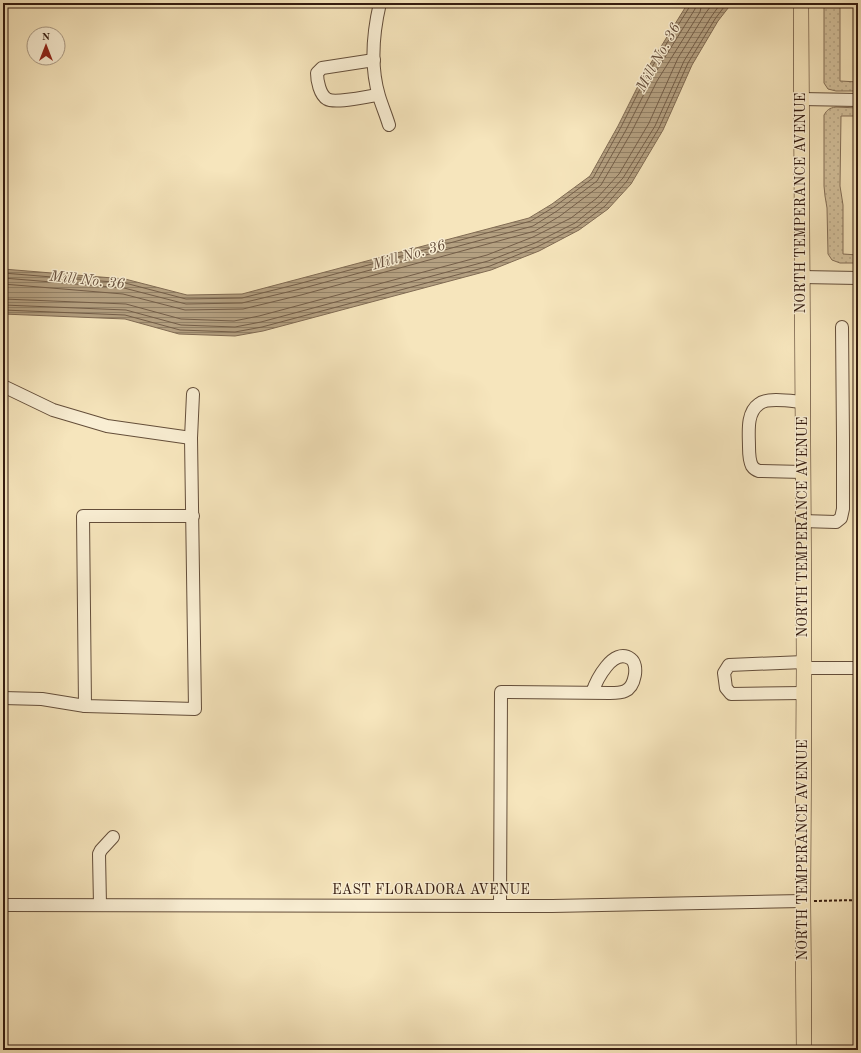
<svg xmlns="http://www.w3.org/2000/svg" width="861" height="1053" font-family="'Old Standard TT',serif">
<defs>
<pattern id="park-dots" width="8" height="8" patternUnits="userSpaceOnUse"><rect width="8" height="8" fill="#d5c39f"/><path d="M2 2h.1M6 6h.1" fill="none" stroke="#b7a788" stroke-width="1.8" stroke-linecap="round"/></pattern>
<pattern id="water-rules" width="6" height="5" patternUnits="userSpaceOnUse"><rect width="6" height="5" fill="#b4a081"/><path d="M0 2.5h6" fill="none" stroke="#938268"/></pattern>
</defs>
<rect width="100%" height="100%" fill="#f6e5bc"/>
<filter id="stains"><feTurbulence type="fractalNoise" baseFrequency=".005" numOctaves="4"/><feColorMatrix values="0 0 0 0 .2 0 0 0 0 .09 0 0 0 0 .02 0 0 0 .5 -.17"/></filter>
<radialGradient id="worn" r=".72"><stop offset=".6" stop-color="#630" stop-opacity="0"/><stop offset="1" stop-color="#630" stop-opacity=".3"/></radialGradient>
<g fill="url(#park-dots)" stroke="#846f57">
<path d="M824 3H840V81L858 82V91H836L828 89 824 83Z"/>
<path d="M836 107 858 108V116H841L840 186 843 205V254L858 255V263H840L832 260 828 254 827 208 825 196 824 186V115C827 110 829 108 836 107Z"/>
</g>
<path fill="url(#water-rules)" stroke="#816b53" d="M688 3H732L718 21 692 65 663 130 631 184 608 209 579 230 539 251 491 270 263 331 235 336 179 334 125 319 3 314V269L125 279 187 295 242 294 529 218 552 204 590 176 618 126 644 74Z"/>
<g fill="none" stroke-linecap="round" stroke-linejoin="round">
<g stroke="#745e48" stroke-width="1">
<path d="M3 273 125 283 186 299 242 298 298 284 531 221 554 207 593 178 621 127 647 75 690 6 691 3"/>
<path d="M3 278 124 288 186 304 242 303 300 289 533 226 557 211 597 181 626 130 652 78 695 9 696 3"/>
<path d="M3 284 123 294 185 310 243 309 301 295 535 231 560 216 601 185 631 133 657 81 700 12 702 3"/>
<path d="M3 299 126 304 181 319 234 321 259 316 487 255 533 237 571 218 597 198 619 174 649 123 678 58 705 14 713 3"/>
<path d="M3 305 126 310 181 325 235 327 261 322 488 261 535 243 575 223 601 202 623 178 655 126 684 61 711 17 721 3"/>
<path d="M3 310 125 315 180 330 235 332 262 327 490 266 537 247 577 227 605 206 627 181 659 128 688 63 715 19 727 3"/>
</g>
<defs>
<g id="minor">
<path d="M380 3C373 33 370 66 379 96 382 106 386 115 389 125"/>
<path d="M374 60 322 68 317 73C317 81 320 95 327 99 335 104 368 96 378 95"/>
<path d="M801 99 858 100"/>
<path d="M802 277 858 278"/>
<path d="M3 386 53 410 107 426 191 438"/>
<path d="M802 402C791 401 767 397 759 404 746 413 749 433 749 447 749 453 749 460 752 466 754 469 756 470 759 471L803 472"/>
<path d="M802 521 836 522 841 518 843 509V439L842 327"/>
<path d="M803 668H858"/>
<path d="M803 693 731 694 726 688 724 673 729 665 804 662"/>
<path d="M3 698 42 699 85 706 195 709 191 438 193 394"/>
<path d="M85 706 83 516H193"/>
<path d="M3 905 552 906 803 901"/>
<path d="M100 905 99 854 101 850 113 837"/>
<path d="M500 905 501 692 610 693C615 693 621 693 625 691 635 687 639 665 631 659 613 646 596 681 592 693"/>
</g>
<path id="major" d="M801 3 804 662 803 901 804 1050"/>
</defs>
<use href="#minor" stroke="#644e3a" stroke-width="14"/>
<use href="#major" stroke="#341b0f" stroke-width="16"/>
<path stroke="#341b0f" stroke-width="2" stroke-dasharray="3 2" stroke-linecap="butt" d="M814 901 858 900"/>
<use href="#minor" stroke="#f9eed3" stroke-width="12"/>
<use href="#major" stroke="#f6e5bc" stroke-width="15"/>
</g>
<g text-anchor="middle" dominant-baseline="central" stroke-width="3" stroke-linejoin="round" paint-order="stroke">
<g font-size="14" fill="#341b0f" stroke="#f9eed3">
<text transform="translate(801 203) rotate(-90)">NORTH TEMPERANCE AVENUE</text>
<text transform="translate(803 527) rotate(-90)">NORTH TEMPERANCE AVENUE</text>
<text transform="translate(803 850) rotate(-90)">NORTH TEMPERANCE AVENUE</text>
<text x="431" y="890">EAST FLORADORA AVENUE</text>
</g>
<g font-size="15" font-style="italic" fill="#67503d" stroke="#f9eed3">
<text transform="translate(659 58) rotate(-61)">Mill No. 36</text>
<text transform="translate(409 256) rotate(-16)">Mill No. 36</text>
<text transform="translate(87 281) rotate(6)">Mill No. 36</text>
</g>
</g>
<rect width="861" height="1053" fill="none" stroke="#f6e5bc" stroke-width="16"/>
<rect x="4" y="4" width="853" height="1045" fill="none" stroke="#341b0f" stroke-width="2"/>
<rect x="8" y="8" width="845" height="1037" fill="none" stroke="#341b0f"/>
<g transform="translate(46 46)"><circle r="19" fill="#f9eed3" stroke="#aa9a85"/>
<path d="M0-3L7 15L0 10L-7 15Z" fill="#8f2418"/>
<text y="-6" font-size="11" font-weight="bold" text-anchor="middle" fill="#341b0f">N</text>
</g>
<rect width="100%" height="100%" filter="url(#stains)"/>
<rect width="100%" height="100%" fill="url(#worn)"/>
</svg>
